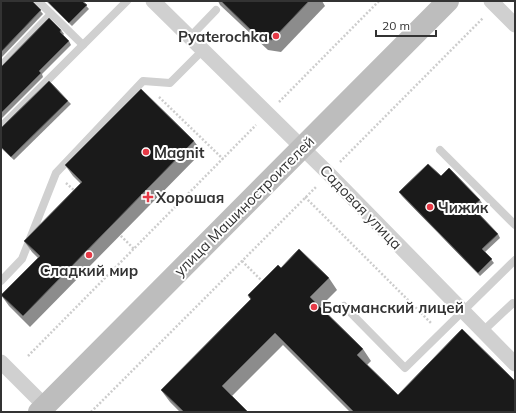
<svg xmlns="http://www.w3.org/2000/svg" width="516" height="413" font-family="Mulish,sans-serif">
<rect width="100%" height="100%" fill="#fff"/>
<g fill="none" stroke-linecap="round" stroke-linejoin="round">
<g stroke="#cdcdcd" stroke-width="2.5" stroke-dasharray="2 2" stroke-linecap="butt">
<path d="M159 97 223 159"/>
<path d="M279 102 379 1"/>
<path d="M340 162 483 18"/>
<path d="M66 183 76 192"/>
<path d="M305 197 431 323"/>
<path d="M118 233 134 249"/>
<path d="M242 261 264 283"/>
<path d="M28 356 256 125"/>
<path d="M91 412 317 186"/>
</g>
<g stroke="#d0d0d0" stroke-width="8">
<path d="M38 1 83 45"/>
<path d="M190 37 216 10"/>
<path d="M1 66 51 14"/>
<path d="M1 127 127 1"/>
<path d="M440 150 515 225"/>
<path d="M1 281 22 259 56 173 143 81 170 83 203 50"/>
<path d="M344 306 405 368 515 260"/>
<path d="M483 331 513 303 515 304"/>
</g>
<g stroke="#d0d0d0" stroke-width="15">
<path d="M153 1 329 174 515 364"/>
<path d="M491 1 515 25"/>
<path d="M1 362 45 406"/>
</g>
<path stroke="#bdbdbd" stroke-width="22" d="M39 412 448 1"/>
</g>
<g fill="#8c8c8c">
<path d="M1 1 33 2 43 14 1 58Z"/>
<path d="M46 1H82L89 9 72 26Z"/>
<path d="M218 1H322L325 6 281 52 268 50 220 5Z"/>
<path d="M61 30 64 34 63 35 69 41 71 45 42 74 43 77 1 119V67Z"/>
<path d="M68 101 71 104 14 160 1 148V128Z"/>
<path d="M194 141 202 152 30 327 9 306 1 295 38 258 32 252 24 241 81 184 73 176 65 165Z"/>
<path d="M441 176 480 200 482 203 475 210 498 234 500 238 485 252 494 263 480 276 402 196 399 192Z"/>
<path d="M281 268 329 278 337 290 320 307 363 349 371 361 367 365 398 395 515 412H350L283 345 232 396 248 412H180L170 402 161 390 251 300 248 295Z"/>
</g>
<g fill="#1a1a1a" stroke="#5f5f5f">
<path d="M1 1H32L41 10 1 52Z"/>
<path d="M47 1H82L87 5 69 23Z"/>
<path d="M221 1H309L272 40 259 38Z"/>
<path d="M49 18 61 30 60 32 69 41 39 71 41 73 1 113V67L2 66Z"/>
<path d="M49 81 68 101 11 157 1 147V128L2 127Z"/>
<path d="M141 89 194 141 23 316 1 295 40 256 24 241 82 182 65 165Z"/>
<path d="M428 164 441 176 449 168 480 200 472 207 498 234 482 249 492 259 478 273 399 192Z"/>
<path d="M299 249 329 278 310 297 363 349 357 355 398 395 462 329 515 381V412H354L275 333 222 386 248 412H184L161 390 251 299 248 295 278 265 281 268Z"/>
</g>
<g fill="#e63946" stroke="#fff" stroke-width="1.5">
<circle cx="276" cy="36" r="4"/>
<circle cx="146" cy="152" r="4"/>
<path d="M146 191h4v4h4v4h-4v4h-4v-4h-4v-4h4z"/>
<circle cx="430" cy="207" r="4"/>
<circle cx="89" cy="255" r="4"/>
<circle cx="314" cy="307" r="4"/>
</g>
<g text-anchor="middle" dominant-baseline="central" stroke-width="4" stroke-linejoin="round" paint-order="stroke">
<g font-size="15" font-weight="bold" fill="#333" stroke="#fff" text-anchor="start">
<text x="268" y="36" text-anchor="end">Pyaterochka</text>
<text x="154" y="152">Magnit</text>
<text x="156" y="197">Хорошая</text>
<text x="438" y="207">Чижик</text>
<text x="89" y="270" text-anchor="middle">Сладкий мир</text>
<text x="322" y="307">Бауманский лицей</text>
</g>
<g font-size="15" fill="#333" stroke="#fff">
<text transform="translate(244 206) rotate(-45)">улица Машиностроителей</text>
<text transform="translate(361 207) rotate(46)">Садовая улица</text>
</g>
</g>
<rect width="516" height="413" fill="none" stroke="#333333" stroke-width="4"/>
<path d="M376 30v6h60v-6" fill="none" stroke="#333333" stroke-width="2"/>
<text x="382" y="30" font-size="12" fill="#333333" stroke="#ffffff" stroke-width="3" paint-order="stroke">20 m</text>
</svg>
